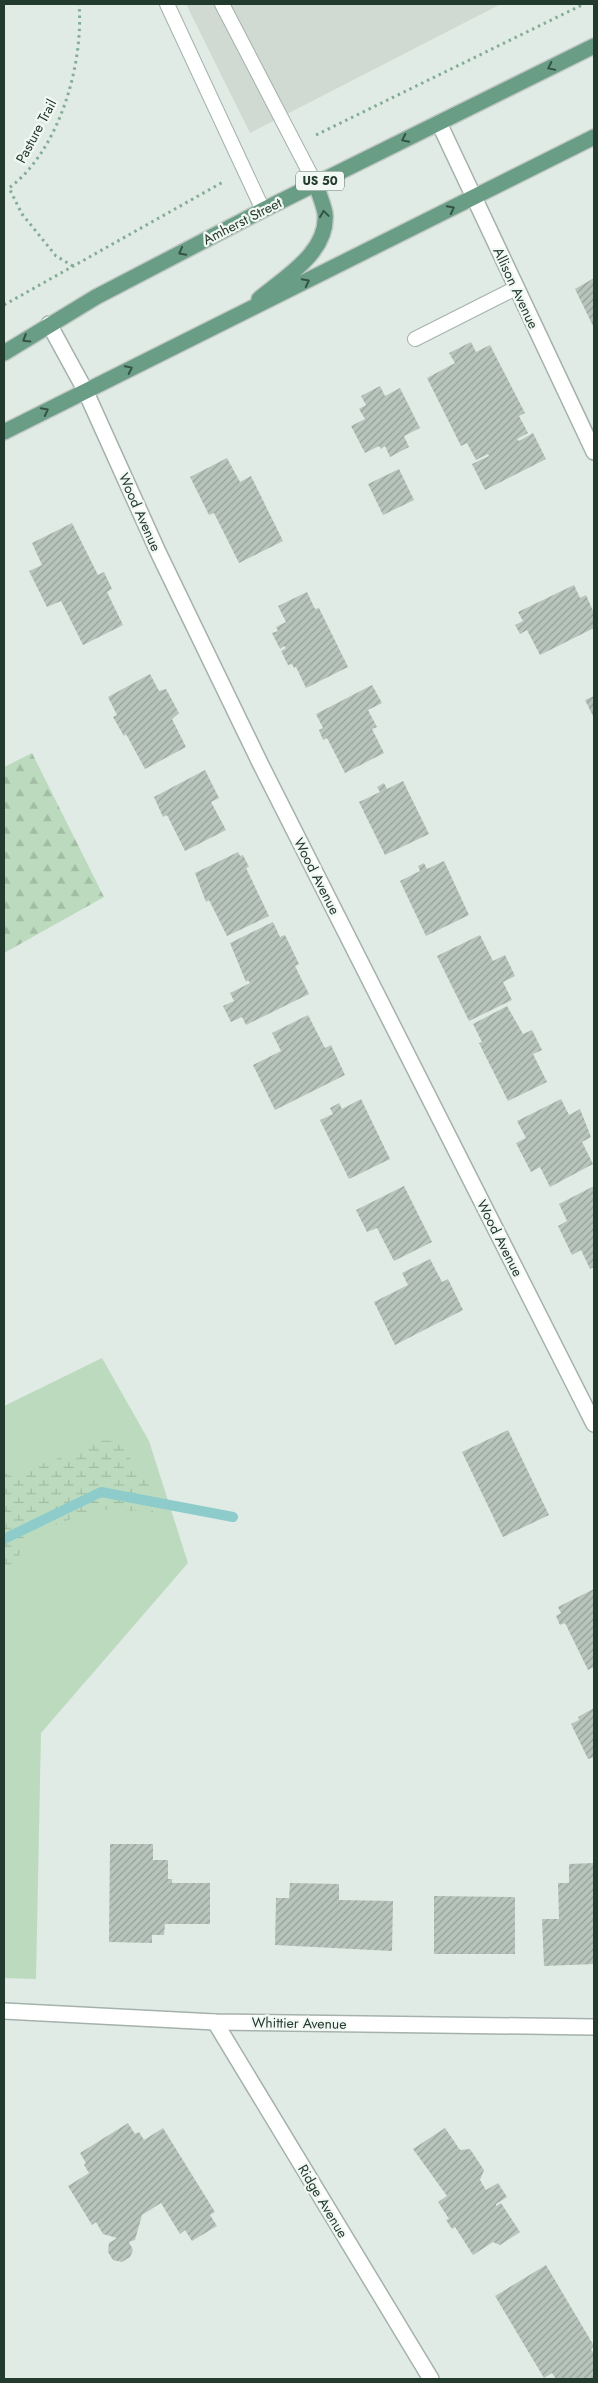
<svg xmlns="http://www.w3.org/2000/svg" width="598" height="2383" font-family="Jost,sans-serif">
<defs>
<pattern id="forest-firs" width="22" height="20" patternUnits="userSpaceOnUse" patternTransform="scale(1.25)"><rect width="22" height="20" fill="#bcdbbe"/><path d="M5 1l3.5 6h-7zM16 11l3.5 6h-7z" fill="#a1bda4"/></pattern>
<pattern id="wetland-marsh" width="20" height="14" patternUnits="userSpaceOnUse" patternTransform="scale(1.25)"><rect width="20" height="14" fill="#bcdbbe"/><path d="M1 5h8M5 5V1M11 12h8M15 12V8" fill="none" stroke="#a1bda4"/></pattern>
<pattern id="building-hatch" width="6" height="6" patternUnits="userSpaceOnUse" patternTransform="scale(1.25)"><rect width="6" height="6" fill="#b7c5bd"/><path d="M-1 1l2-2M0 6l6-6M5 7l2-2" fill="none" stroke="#94a19a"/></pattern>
</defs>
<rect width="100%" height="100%" fill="#e1ebe5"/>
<path fill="#d0dad3" d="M186 4H501L250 133Z"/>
<path fill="#bcdbbe" d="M102 1358 149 1441 188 1563 41 1733 36 1979 4 1978V1406Z"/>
<path fill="url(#forest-firs)" d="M32 753 104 897 4 953V767Z"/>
<path fill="url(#wetland-marsh)" d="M98 1440 125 1442 132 1465 149 1472 153 1512 95 1509 27 1537 14 1567 4 1572V1474L52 1461Z"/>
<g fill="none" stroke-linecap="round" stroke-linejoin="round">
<path stroke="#8dccca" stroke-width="10" d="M4 1539 101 1492 233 1517"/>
</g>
<g fill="url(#building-hatch)">
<path d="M594 278V328L575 289Z"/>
<path d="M471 342 476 352 490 345 525 413 519 416 528 433 517 439 519 441 533 433 546 459 485 490 472 464 489 456 488 454 476 460 467 443 461 446 427 378 455 363 449 353Z"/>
<path d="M380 386 385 396 400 388 420 428 404 436 409 447 390 457 385 446 381 449 379 446 365 453 351 426 365 419 359 409 366 405 361 396Z"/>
<path d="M227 458 240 482 251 476 283 541 239 563 214 513 209 515 190 477Z"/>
<path d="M399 469 414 500 383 515 368 484Z"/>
<path d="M72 523 98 575 104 572 112 589 107 592 123 625 83 645 61 601 47 607 29 571 42 565 32 543Z"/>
<path d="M574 585 580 598 586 595 594 613V628L540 655 527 630 520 634 515 625 523 621 518 612Z"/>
<path d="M307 592 315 609 319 608 348 667 306 688 296 667 294 668 292 664 288 665 281 651 286 648 284 646 280 649 272 633 278 631 276 627 286 622 278 606Z"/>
<path d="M150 674 159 691 166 689 179 713 172 719 186 747 145 769 126 734 124 736 113 717 117 715 108 697Z"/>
<path d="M372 685 382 703 368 710 377 727 372 729 384 753 345 773 327 738 323 740 319 730 323 728 316 714Z"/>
<path d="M594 696V718L585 700Z"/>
<path d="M205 770 219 798 211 802 226 830 185 851 167 815 163 817 154 797Z"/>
<path d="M403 781 429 834 385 855 359 802 380 792 377 787 384 783 387 789Z"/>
<path d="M238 852 240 856 243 855 249 867 246 868 269 916 227 936 209 900 206 902 195 873Z"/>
<path d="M444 861 469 915 426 936 400 881 420 871 418 866 424 863 427 869Z"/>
<path d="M273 922 280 937 285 935 299 964 295 966 309 994 246 1025 242 1017 231 1022 223 1006 234 1001 230 993 250 983 248 980 246 982 230 943Z"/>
<path d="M480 935 493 961 505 955 515 976 503 982 512 1000 469 1021 437 956Z"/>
<path d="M507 1006 523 1034 532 1030 542 1050 533 1054 547 1082 508 1101 479 1043 482 1042 473 1024Z"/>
<path d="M308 1015 325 1048 331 1045 345 1075 275 1110 253 1065 281 1051 272 1033Z"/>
<path d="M361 1099 390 1159 349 1179 320 1120 333 1114 330 1108 339 1103 342 1109Z"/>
<path d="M561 1099 569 1115 580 1109 591 1137 582 1142 593 1164 550 1187 540 1167 531 1172 516 1143 526 1138 517 1121Z"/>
<path d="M404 1186 432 1242 394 1261 377 1228 367 1232 356 1210Z"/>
<path d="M594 1186V1267L590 1269 581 1250 572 1255 558 1226 567 1221 559 1204Z"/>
<path d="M430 1259 442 1282 448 1279 463 1310 395 1345 374 1302 408 1285 402 1273Z"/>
<path d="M508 1430 549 1515 503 1537 462 1452Z"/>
<path d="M594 1589V1667L588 1670 565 1623 560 1625 556 1616 561 1613 558 1607Z"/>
<path d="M594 1708V1757L588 1759 571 1724 579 1720 578 1717Z"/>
<path d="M110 1844H153V1860H168V1879H172V1883H210V1924H165L164 1935H152V1943L109 1942Z"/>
<path d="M594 1863V1964L544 1966 542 1919H559L558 1883H569V1864Z"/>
<path d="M290 1883 339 1884V1900L393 1901 392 1951 275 1945 276 1898H289Z"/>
<path d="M434 1896 515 1897V1954H434Z"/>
<path d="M128 2123 135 2134 139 2132 144 2140 163 2128 215 2212 210 2215 217 2226 192 2241 185 2230 180 2234 161 2203 142 2215 135 2240 129 2242 133 2250 130 2257 122 2262 113 2260 108 2252 109 2243 117 2238 103 2234 96 2222 92 2225 68 2186 89 2173 84 2165 86 2163 80 2153Z"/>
<path d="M445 2128 460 2150 470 2149 484 2170 480 2180 486 2190 498 2183 507 2197 496 2204V2206L501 2203 520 2232 500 2245 493 2242 473 2255 455 2227 452 2229 446 2220 449 2219 438 2202 447 2196 413 2149Z"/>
<path d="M546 2265 594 2346 591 2349 594 2354V2379H556L552 2373 544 2378 495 2296Z"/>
</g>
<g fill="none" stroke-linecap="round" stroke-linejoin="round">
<defs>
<g id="service">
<path d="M167 4 263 210"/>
<path d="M222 4 315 183"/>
<path d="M415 339 516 288"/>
</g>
<g id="minor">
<path d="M439 123 594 452"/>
<path d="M49 324 85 390 159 554 261 765 594 1424"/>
<path d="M215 2022 431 2379"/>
</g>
<path id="tertiary" d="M4 2011 215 2022 594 2027"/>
<g id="primary">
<path d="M259 299C285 277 329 252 325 213 323 203 319 193 315 183"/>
<path d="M4 353 96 297 263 210 594 46"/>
<path d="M4 432 594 137"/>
</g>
</defs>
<use href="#service" stroke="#a4b2ab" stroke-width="16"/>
<use href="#minor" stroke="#a4b2ab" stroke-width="18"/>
<use href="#tertiary" stroke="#a4b2ab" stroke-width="18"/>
<use href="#primary" stroke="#c1c8c5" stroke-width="18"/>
<g stroke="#84ac98" stroke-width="3" stroke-dasharray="2.5 4" stroke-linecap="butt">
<path d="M316 135 584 4"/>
<path d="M73 266 56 256 22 214 9 188C59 151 84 64 79 4"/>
<path d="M4 305 223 182"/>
</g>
<use href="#service" stroke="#fff" stroke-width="14"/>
<use href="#minor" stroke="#fff" stroke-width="15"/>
<use href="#tertiary" stroke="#fff" stroke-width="15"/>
<use href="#primary" stroke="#699d86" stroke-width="15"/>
</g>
<defs><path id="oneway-chevron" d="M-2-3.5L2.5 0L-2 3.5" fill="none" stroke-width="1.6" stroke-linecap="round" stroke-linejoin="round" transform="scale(1.25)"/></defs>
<g stroke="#345345">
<use href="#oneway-chevron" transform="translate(551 67) rotate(154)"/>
<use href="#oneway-chevron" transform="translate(405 139) rotate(154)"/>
<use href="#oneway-chevron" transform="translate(451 209) rotate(-27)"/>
<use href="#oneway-chevron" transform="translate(324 214) rotate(-98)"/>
<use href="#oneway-chevron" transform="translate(182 252) rotate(152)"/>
<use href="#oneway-chevron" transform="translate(306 282) rotate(-27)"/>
<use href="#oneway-chevron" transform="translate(26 339) rotate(148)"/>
<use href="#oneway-chevron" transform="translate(129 369) rotate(-26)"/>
<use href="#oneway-chevron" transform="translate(45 411) rotate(-27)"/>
</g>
<g text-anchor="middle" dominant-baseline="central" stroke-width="4.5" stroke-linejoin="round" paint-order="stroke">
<rect fill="#f2f8f3" stroke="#61736a" stroke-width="1" x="296" y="171.5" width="48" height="19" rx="4"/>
<g font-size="12" font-weight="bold" fill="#233a2f">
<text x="320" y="181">US 50</text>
</g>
<g font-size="14" fill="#233a2f" stroke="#f2f8f3">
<text transform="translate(36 131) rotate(-62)">Pasture Trail</text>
<text transform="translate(242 221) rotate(-27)">Amherst Street</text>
<text transform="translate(516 288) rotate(65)">Allison Avenue</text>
<text transform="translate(140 512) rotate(66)">Wood Avenue</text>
<text transform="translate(317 876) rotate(63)">Wood Avenue</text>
<text transform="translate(500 1238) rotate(63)">Wood Avenue</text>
<text transform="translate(299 2023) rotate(1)">Whittier Avenue</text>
<text transform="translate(323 2201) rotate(59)">Ridge Avenue</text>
</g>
</g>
<rect width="598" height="2383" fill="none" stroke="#233a2f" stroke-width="10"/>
</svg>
